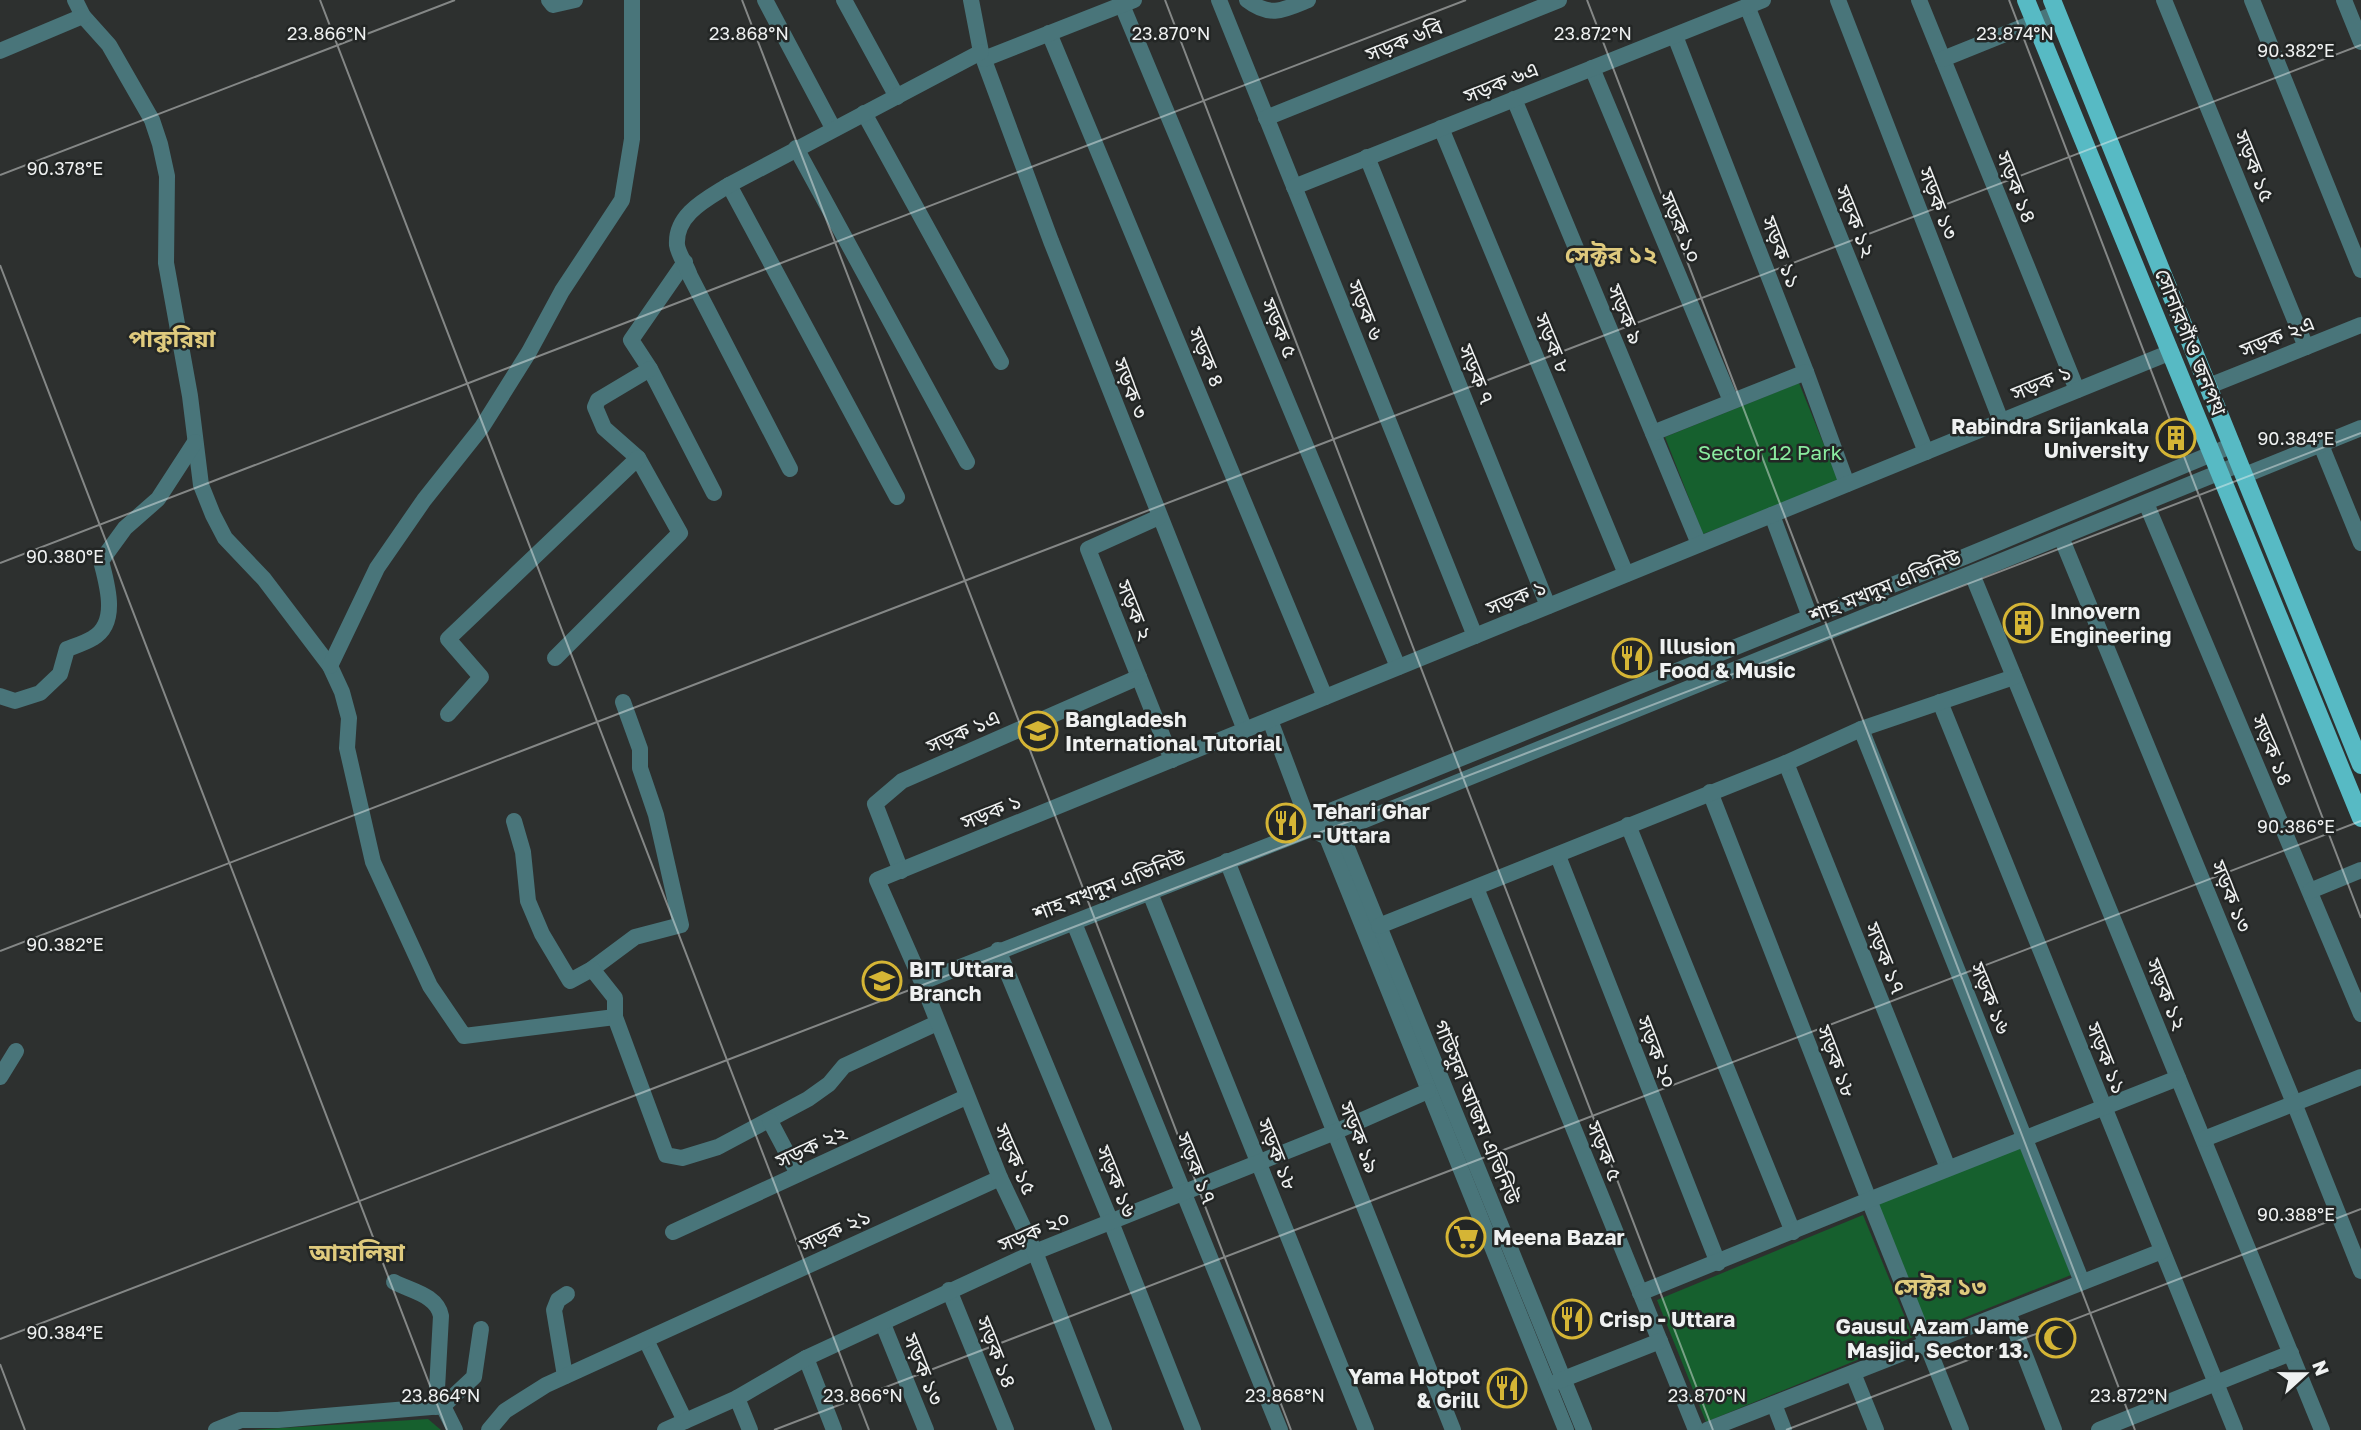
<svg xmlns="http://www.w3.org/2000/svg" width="2361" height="1430" font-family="'Golos Text','Noto Sans Bengali',sans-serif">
<rect width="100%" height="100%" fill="#2d302f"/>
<g fill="#16602e">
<path d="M1799 383 1839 482 1703 534 1665 437Z"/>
<path d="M2020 1147 2071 1275 1929 1332 1878 1204Z"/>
<path d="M1863 1215 1913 1337 1706 1422 1657 1300Z"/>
<path d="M428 1419 441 1430H250Z"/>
</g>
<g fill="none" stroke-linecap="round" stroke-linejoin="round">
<g stroke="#49757a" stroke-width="16">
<path d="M75 0 83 16 109 45 152 120 160 144 167 176 166 263 190 396 201 485 213 515 225 538 264 579 330 666 342 692 349 718 347 748 373 862 430 986 464 1036 615 1017"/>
<path d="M549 0 553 5 575 0"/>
<path d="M765 0 833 128"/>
<path d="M844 0 897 97"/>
<path d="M971 0 981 52 1051 241 1245 730"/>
<path d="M1219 0 1475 636"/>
<path d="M1247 0C1270 18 1284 10 1308 0"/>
<path d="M1838 0 2001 421"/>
<path d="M1919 0 2077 390"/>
<path d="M2164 0 2306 347"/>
<path d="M2252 0 2361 270"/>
<path d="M2344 0 2361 42"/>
<path d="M1122 5 1398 667"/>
<path d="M1747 6 1926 452"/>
<path d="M1049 33 1325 697"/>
<path d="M1675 36 1806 372 1847 484"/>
<path d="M0 51 83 16"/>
<path d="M984 59 1134 0"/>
<path d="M1943 59 2057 13"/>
<path d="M1592 68 1731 401"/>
<path d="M1514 99 1699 544"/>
<path d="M864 113 1001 362"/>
<path d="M1266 118 1559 0"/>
<path d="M1441 128 1626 574"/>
<path d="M796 148 967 462"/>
<path d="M1367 157 1548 606"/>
<path d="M729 185 897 497"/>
<path d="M1294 187 1763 0"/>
<path d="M685 262 631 340 650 369 714 493"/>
<path d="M2209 386 2361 325"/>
<path d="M1653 433 1806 372"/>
<path d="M2321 445 2361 543"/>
<path d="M790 469 690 276C687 266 678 254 677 245 675 214 707 199 729 185L981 52"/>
<path d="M2245 475 2361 428"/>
<path d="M2146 503 2361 1014"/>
<path d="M1772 515 1810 617"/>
<path d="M1159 517 1088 549 1172 760"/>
<path d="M2061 537 2294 1103 2361 1271"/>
<path d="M1972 574 2322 1430"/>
<path d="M555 658 680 533 638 458 604 428 595 407 598 400 650 369"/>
<path d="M330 666 377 568 424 500 482 427 529 352 562 291 622 200 632 139V0"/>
<path d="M0 696 15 701 40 693 60 674 67 649C75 646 85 643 93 638 119 623 107 584 101 561L125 528 158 499 195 442"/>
<path d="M1940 702 2235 1430"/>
<path d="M448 714 481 677 448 639 638 458"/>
<path d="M1270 720 1311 829"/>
<path d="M1861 729 2082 1282"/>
<path d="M1786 763 1948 1168"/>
<path d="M1710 792 1869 1200 1961 1430"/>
<path d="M514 821 523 852 528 901 542 934 570 981 592 969 635 937 681 925 656 815 640 768V749L623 702"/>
<path d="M1337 823 1584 1430"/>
<path d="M1322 825 1566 1430"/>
<path d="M1628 825 1793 1232"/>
<path d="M1311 829 1325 836 1340 830 2240 464"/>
<path d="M1558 856 1718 1263"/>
<path d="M1227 861 1453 1430"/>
<path d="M901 871 875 804 902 781 1139 677"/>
<path d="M1476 888 1696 1430"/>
<path d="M2310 891 2361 870"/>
<path d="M1150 893 1366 1430"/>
<path d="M1074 923 1280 1430"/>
<path d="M1379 926 1786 763 1861 729 2014 677"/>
<path d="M998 950 1111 1222 1193 1430"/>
<path d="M592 969 615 998V1017L666 1155 682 1158 718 1147 808 1099 829 1084 844 1066 937 1023"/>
<path d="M922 982 1311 829 1318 816 1810 617 1964 557 2233 445"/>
<path d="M0 1077 16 1051"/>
<path d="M770 1121 798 1174"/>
<path d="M2204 1139 2361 1077"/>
<path d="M673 1232 966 1097"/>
<path d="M394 1282C411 1291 437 1295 441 1316L436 1407"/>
<path d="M949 1290 1006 1430"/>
<path d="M1640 1293 1869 1200 2178 1078"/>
<path d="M2008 1312 2054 1430"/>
<path d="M883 1324 926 1430"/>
<path d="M646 1340 685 1421"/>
<path d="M806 1358 834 1430"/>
<path d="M1853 1373 1876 1430"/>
<path d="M565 1376 554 1310 558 1300 567 1294"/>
<path d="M1556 1382 1660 1341"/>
<path d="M737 1398 750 1430"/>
<path d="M1774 1404 1784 1430"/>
<path d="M443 1406 474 1377 481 1329"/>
<path d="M216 1430 241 1420H278L443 1406 455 1430"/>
<path d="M489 1430 505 1411 546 1385 1000 1178"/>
<path d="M665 1430 737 1398 806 1358 1035 1252 1335 1132 1428 1091"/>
<path d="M1104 1430 1035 1252 1000 1178 922 982 877 880 2171 352"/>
<path d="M1707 1430 2162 1251"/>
<path d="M2099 1430 2291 1353"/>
</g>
<g stroke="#57bac4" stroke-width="18">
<path d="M2026 0 2361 818"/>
<path d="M2052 0 2361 765"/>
</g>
</g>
<path fill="none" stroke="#eff1f1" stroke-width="2" stroke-opacity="0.45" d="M320 0 869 1430M742 0 1291 1430M1165 0 1713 1430M1587 0 2135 1430M2009 0 2361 918M0 175 455 0M0 265 447 1430M0 563 1466 0M0 951 2361 45M0 1339 2361 433M0 1364 25 1430M774 1430 2361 821M1786 1430 2361 1209"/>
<defs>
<symbol id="building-ring" viewBox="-11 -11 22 22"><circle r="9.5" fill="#232625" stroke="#d5b535" stroke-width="1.5"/><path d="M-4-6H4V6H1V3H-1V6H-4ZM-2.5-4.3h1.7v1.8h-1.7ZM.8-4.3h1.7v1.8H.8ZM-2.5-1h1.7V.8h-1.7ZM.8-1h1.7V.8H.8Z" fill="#d5b535"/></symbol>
<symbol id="restaurant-ring" viewBox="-11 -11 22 22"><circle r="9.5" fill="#232625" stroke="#d5b535" stroke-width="1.5"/><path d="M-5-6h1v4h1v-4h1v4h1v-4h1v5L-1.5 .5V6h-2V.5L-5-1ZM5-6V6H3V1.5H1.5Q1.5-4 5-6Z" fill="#d5b535"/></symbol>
<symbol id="school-ring" viewBox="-11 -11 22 22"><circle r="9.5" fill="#232625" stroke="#d5b535" stroke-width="1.5"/><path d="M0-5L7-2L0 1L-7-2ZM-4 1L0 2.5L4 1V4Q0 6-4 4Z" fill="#d5b535"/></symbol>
<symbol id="supermarket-ring" viewBox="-11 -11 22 22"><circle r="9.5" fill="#232625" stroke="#d5b535" stroke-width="1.5"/><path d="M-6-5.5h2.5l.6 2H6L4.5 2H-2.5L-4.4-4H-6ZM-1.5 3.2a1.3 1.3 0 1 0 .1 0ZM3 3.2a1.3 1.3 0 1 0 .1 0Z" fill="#d5b535"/></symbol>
<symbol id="mosque-ring" viewBox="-11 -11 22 22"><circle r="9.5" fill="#232625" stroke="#d5b535" stroke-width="1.5"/><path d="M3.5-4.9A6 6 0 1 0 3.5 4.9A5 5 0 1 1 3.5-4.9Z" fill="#d5b535"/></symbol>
</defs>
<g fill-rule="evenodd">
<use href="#building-ring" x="2154" y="416" width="44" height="44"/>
<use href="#building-ring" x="2001" y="601" width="44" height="44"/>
<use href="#restaurant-ring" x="1610" y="636" width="44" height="44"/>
<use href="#school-ring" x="1016" y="709" width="44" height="44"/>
<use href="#restaurant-ring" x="1264" y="801" width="44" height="44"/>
<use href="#school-ring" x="860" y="959" width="44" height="44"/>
<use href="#supermarket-ring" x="1444" y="1215" width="44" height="44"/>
<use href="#restaurant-ring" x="1550" y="1297" width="44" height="44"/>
<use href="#mosque-ring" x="2034" y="1316" width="44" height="44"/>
<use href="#restaurant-ring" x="1485" y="1366" width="44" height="44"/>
</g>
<g text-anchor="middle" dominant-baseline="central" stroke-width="5" stroke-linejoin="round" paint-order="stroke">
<g font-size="21" fill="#eff1f1" stroke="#232625">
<text transform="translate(1404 40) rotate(-22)">সড়ক ৬বি</text>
<text transform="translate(1501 82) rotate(-22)">সড়ক ৬এ</text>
<text transform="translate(2255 166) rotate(68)">সড়ক ১৫</text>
<text transform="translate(2017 187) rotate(68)">সড়ক ১৪</text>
<text transform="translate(1939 203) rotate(69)">সড়ক ১৩</text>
<text transform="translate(1856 221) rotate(68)">সড়ক ১২</text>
<text transform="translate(1681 227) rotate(67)">সড়ক ১০</text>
<text transform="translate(1782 252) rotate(69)">সড়ক ১১</text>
<text transform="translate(1366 310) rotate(68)">সড়ক ৬</text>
<text transform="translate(1626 314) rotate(67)">সড়ক ৯</text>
<text transform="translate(1280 328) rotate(67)">সড়ক ৫</text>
<text transform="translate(2277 336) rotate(-22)">সড়ক ২এ</text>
<text transform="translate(2191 342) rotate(68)">সোনারগাঁও জনপথ</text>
<text transform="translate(1553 343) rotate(67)">সড়ক ৮</text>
<text transform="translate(1207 357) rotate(67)">সড়ক ৪</text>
<text transform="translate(1477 374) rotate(68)">সড়ক ৭</text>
<text transform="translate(2041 382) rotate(-22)">সড়ক ১</text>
<text transform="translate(1131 388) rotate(69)">সড়ক ৩</text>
<text transform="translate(1885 586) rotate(-22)">শাহ মখদুম এভিনিউ</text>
<text transform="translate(1516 597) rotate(-22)">সড়ক ১</text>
<text transform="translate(1135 610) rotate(68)">সড়ক ২</text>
<text transform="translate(963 731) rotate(-24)">সড়ক ১এ</text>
<text transform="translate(2273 750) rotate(67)">সড়ক ১৪</text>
<text transform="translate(991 811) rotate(-22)">সড়ক ১</text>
<text transform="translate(1109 885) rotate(-21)">শাহ মখদুম এভিনিউ</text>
<text transform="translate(2232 896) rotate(68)">সড়ক ১৩</text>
<text transform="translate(1886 958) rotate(68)">সড়ক ১৭</text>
<text transform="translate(2167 994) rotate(68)">সড়ক ১২</text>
<text transform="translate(1991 998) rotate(68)">সড়ক ১৬</text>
<text transform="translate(1657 1052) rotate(69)">সড়ক ২০</text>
<text transform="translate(2107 1058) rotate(68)">সড়ক ১১</text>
<text transform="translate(1837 1061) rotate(69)">সড়ক ১৮</text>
<text transform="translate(1477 1112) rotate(68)">গাউসুল আজম এভিনিউ</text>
<text transform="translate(1360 1137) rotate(68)">সড়ক ১৯</text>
<text transform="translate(811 1146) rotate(-25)">সড়ক ২২</text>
<text transform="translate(1605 1151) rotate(68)">সড়ক ৫</text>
<text transform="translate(1278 1154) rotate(68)">সড়ক ১৮</text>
<text transform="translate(1016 1159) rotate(66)">সড়ক ১৫</text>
<text transform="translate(1197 1168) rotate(68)">সড়ক ১৭</text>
<text transform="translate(1117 1181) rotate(68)">সড়ক ১৬</text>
<text transform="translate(835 1230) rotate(-25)">সড়ক ২১</text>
<text transform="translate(1034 1231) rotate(-23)">সড়ক ২০</text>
<text transform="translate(997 1352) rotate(68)">সড়ক ১৪</text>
<text transform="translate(924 1369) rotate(68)">সড়ক ১৩</text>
</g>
<g font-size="21" font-weight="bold" fill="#eff1f1" stroke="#232625" text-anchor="start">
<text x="2149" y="426" text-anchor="end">Rabindra Srijankala<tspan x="2149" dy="24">University</tspan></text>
<text x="2050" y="611">Innovern<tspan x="2050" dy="24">Engineering</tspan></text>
<text x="1659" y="646">Illusion<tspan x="1659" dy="24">Food &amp; Music</tspan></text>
<text x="1065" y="719">Bangladesh<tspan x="1065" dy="24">International Tutorial</tspan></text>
<text x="1313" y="811">Tehari Ghar<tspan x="1313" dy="24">- Uttara</tspan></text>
<text x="909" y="969">BIT Uttara<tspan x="909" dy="24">Branch</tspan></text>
<text x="1493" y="1237">Meena Bazar</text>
<text x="1599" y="1319">Crisp - Uttara</text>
<text x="2029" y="1326" text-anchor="end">Gausul Azam Jame<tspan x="2029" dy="24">Masjid, Sector 13.</tspan></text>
<text x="1480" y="1376" text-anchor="end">Yama Hotpot<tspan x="1480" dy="24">&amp; Grill</tspan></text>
</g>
<g font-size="21" fill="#8aeb9f" stroke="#232625">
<text x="1770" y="452">Sector 12 Park</text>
</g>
<g font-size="24" font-weight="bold" fill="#dfca7d" stroke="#232625">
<text x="1611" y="253">সেক্টর ১২</text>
<text x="172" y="337">পাকুরিয়া</text>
<text x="357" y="1251">আহালিয়া</text>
<text x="1940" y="1285">সেক্টর ১৩</text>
</g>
</g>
<g font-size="18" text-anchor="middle" fill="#eff1f1" stroke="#232625" stroke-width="5" stroke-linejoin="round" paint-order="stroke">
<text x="1593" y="40">23.872°N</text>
<text x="327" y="40">23.866°N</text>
<text x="749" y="40">23.868°N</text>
<text x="1171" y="40">23.870°N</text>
<text x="2015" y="40">23.874°N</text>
<text x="2296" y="57">90.382°E</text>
<text x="65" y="175">90.378°E</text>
<text x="2296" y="445">90.384°E</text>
<text x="65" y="563">90.380°E</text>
<text x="2296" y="833">90.386°E</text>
<text x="65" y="951">90.382°E</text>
<text x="2296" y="1221">90.388°E</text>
<text x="65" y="1339">90.384°E</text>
<text x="441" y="1402">23.864°N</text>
<text x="863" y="1402">23.866°N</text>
<text x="1285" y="1402">23.868°N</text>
<text x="1707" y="1402">23.870°N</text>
<text x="2129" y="1402">23.872°N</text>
</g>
<g transform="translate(2305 1374) rotate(69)" stroke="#232625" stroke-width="5" paint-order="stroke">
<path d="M0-5L12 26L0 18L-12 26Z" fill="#eff1f1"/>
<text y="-10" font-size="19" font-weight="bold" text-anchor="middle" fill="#eff1f1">N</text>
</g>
</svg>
